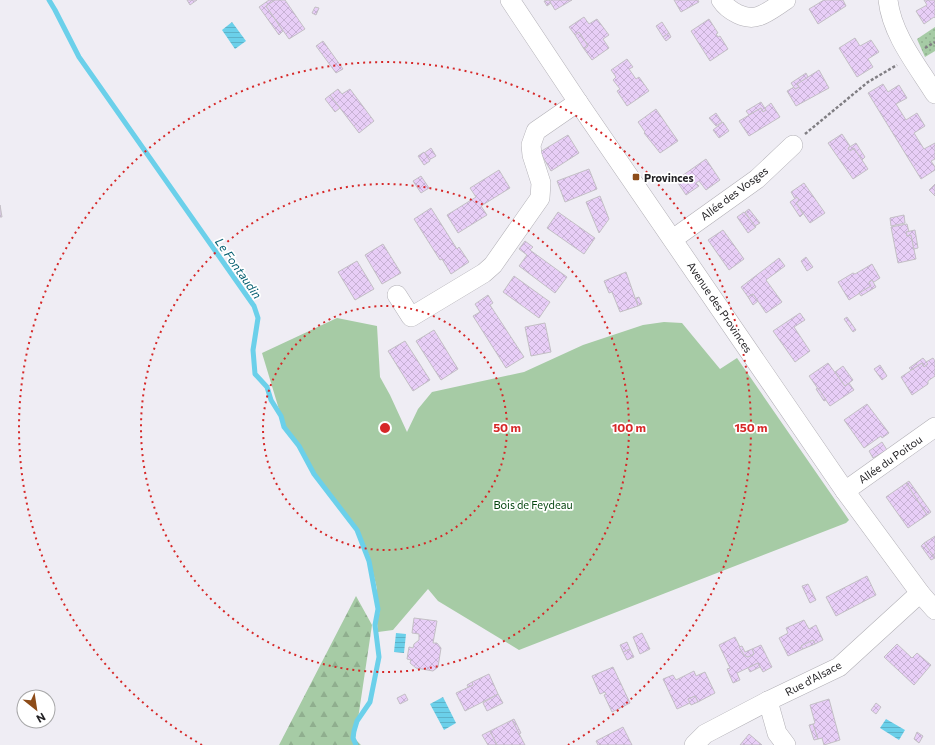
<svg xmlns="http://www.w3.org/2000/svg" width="935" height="745" font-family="Commissioner,sans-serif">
<defs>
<pattern id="grass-dots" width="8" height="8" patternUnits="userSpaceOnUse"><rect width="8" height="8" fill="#a6cba5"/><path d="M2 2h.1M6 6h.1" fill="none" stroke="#8fae8e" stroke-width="1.8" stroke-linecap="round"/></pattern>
<pattern id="forest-firs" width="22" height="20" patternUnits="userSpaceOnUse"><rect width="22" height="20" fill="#a6cba5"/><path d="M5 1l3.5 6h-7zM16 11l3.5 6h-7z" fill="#8fae8e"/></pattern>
<pattern id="water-rules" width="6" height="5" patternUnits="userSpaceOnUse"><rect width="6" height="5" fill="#6bd0ea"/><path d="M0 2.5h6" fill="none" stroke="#5db2c9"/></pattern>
<pattern id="building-cross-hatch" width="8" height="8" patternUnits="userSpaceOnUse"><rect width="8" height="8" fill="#e8cef7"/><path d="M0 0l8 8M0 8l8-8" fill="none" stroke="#c7b1d4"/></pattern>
</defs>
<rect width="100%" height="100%" fill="#efedf4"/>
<path fill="url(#grass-dots)" d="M935 27V51L925 57 917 39Z"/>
<path fill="url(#forest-firs)" d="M356 596 372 625 355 739 361 745H279Z"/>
<path fill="#a6cba5" d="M337 318 377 326 380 377 390 395 407 432 418 409 432 392 524 372 583 345 643 325 664 322 682 323 720 369 737 358 849 520 846 523 519 650 438 601 428 589 393 630 378 632 377 623 380 610 377 597V589L369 555 356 528 314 473 297 441 284 426 262 353Z"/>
<g fill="url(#water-rules)">
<path d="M232 22 246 41 235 49 222 30Z"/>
<path d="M396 633 406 634 404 653 394 652Z"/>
<path d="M443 697 456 723 444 730 430 704Z"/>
<path d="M886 719 905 730 899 740 880 728Z"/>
</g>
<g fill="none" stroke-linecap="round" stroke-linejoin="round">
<path stroke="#6bd0ea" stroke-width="5" d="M49 0 55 10 79 57 254 306 258 318 253 350 255 374 267 387 271 400 281 416 284 427 299 446 314 474 357 530 369 561 378 609 375 625 379 657 370 702 357 721 354 731 353 738 356 745"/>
</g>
<g fill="url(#building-cross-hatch)" stroke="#c3bfc5">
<path d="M187 0H197L190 5Z"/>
<path d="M269 0H275L266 6 283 31 279 35 259 7Z"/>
<path d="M275 0H285L305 29 289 39 266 6Z"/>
<path d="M549 0H572L555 10Z"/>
<path d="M549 0 551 3 547 6 544 1Z"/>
<path d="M674 0H698L699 2 681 12Z"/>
<path d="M824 0H843L846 6 818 24 809 9Z"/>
<path d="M924 0H935V18L934 17 924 24 916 11 927 5Z"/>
<path d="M315 7 319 8 316 15 312 13Z"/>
<path d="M584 17 589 24 597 19 609 35 603 39 609 48 592 60 584 49 588 46 579 32 575 35 569 27Z"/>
<path d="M709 19 718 33 716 34 718 37 720 36 728 49 710 61 691 31Z"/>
<path d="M662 22 669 33 663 37 656 26Z"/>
<path d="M579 32 588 46 584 49 575 35Z"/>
<path d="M669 33 671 37 666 41 663 37Z"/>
<path d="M855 38 860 46 871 40 879 52 868 59 873 67 857 77 839 48Z"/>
<path d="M323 41 343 69 336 73 316 46Z"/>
<path d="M627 59 633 67 629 69 636 79 639 77 649 91 627 106 617 91 620 89 613 80 616 77 611 70Z"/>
<path d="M819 70 829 88 796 106 787 91 794 87 795 89 799 87 797 84Z"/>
<path d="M806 73 808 77 797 84 799 87 795 89 791 83Z"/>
<path d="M883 84 888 92 899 85 907 98 896 104 906 120 917 113 925 126 914 133 924 149 935 143V159L931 161 935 167V170L921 179 868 93Z"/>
<path d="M338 89 342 94 350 89 374 121 359 133 330 95Z"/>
<path d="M330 95 340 108 335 112 325 99Z"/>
<path d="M761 102 766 110 763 112 761 108 749 115 746 111Z"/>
<path d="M771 103 780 117 749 136 739 121 761 108 763 112 766 110 765 108Z"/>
<path d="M656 109 678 141 660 153 644 133 645 132 638 122Z"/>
<path d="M716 113 722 122 716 126 709 118Z"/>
<path d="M723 122 729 131 719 138 713 130Z"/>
<path d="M842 134 850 146 848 148 850 151 854 148 868 169 853 179 828 143Z"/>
<path d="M568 135 579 153 551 171 540 152Z"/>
<path d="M856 143 865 157 862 160 854 148 850 151 848 148Z"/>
<path d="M431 148 436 156 429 160 424 153Z"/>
<path d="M424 152 430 161 424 165 418 156Z"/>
<path d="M706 159 720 180 706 190 699 181 696 183 699 186 686 195 676 180Z"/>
<path d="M589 169 597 189 565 202 557 181Z"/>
<path d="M499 170 510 188 481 206 487 215 458 233 447 215 476 197 470 188Z"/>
<path d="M421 176 429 188 421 193 413 181Z"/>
<path d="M804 183 825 213 810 223 796 203 799 200 797 197 795 199 791 192Z"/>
<path d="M935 184V196L929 190Z"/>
<path d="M600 196 609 219 599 233 586 202Z"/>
<path d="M797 197 799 200 796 203 803 214 800 217 790 202Z"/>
<path d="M0 205 2 217H0Z"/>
<path d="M431 208 457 249 459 247 469 262 451 274 442 259 440 260 414 219Z"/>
<path d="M749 209 760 223 755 226 745 212Z"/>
<path d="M558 212 595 238 584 254 547 228Z"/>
<path d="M744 212 756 227 748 233 737 217Z"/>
<path d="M904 215 905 223 891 226 890 218Z"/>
<path d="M907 224 909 232H906L907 236 911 235 916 259 898 263 891 227Z"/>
<path d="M723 230 744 259 729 270 708 240Z"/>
<path d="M915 230 918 248 914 249 911 235 907 236 906 232Z"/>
<path d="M525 241 533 247 530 250 567 277 555 293 519 266 527 255 519 249Z"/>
<path d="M383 244 401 273 382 284 365 255Z"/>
<path d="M806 257 813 267 807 271 801 261Z"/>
<path d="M779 258 785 266 766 280 782 302 766 313 753 294 748 297 741 287Z"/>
<path d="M357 261 374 289 355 300 338 272Z"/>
<path d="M872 264 880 278 874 282 872 280 869 282 871 286 849 300 838 282 853 273 855 274Z"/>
<path d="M626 272 638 306 620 312 612 292 609 293 604 281Z"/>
<path d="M514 276 550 302 539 318 503 292Z"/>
<path d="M872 280 876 287 861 296 859 293 871 286 869 282Z"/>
<path d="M753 294 758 301 753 305 748 297Z"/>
<path d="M488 295 493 303 490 305 524 357 506 368 473 316 480 312 475 304Z"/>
<path d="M639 297 642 304 638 306 636 298Z"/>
<path d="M800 313 805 320 794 327 810 351 795 362 773 331Z"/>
<path d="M847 317 856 330 853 332 844 319Z"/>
<path d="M545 323 551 352 531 356 525 327Z"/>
<path d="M434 330 458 369 441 380 416 341Z"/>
<path d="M405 341 430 380 413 391 388 351Z"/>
<path d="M923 358 928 364 924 367 922 363 911 370 909 368Z"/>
<path d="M933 358 935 361V376L928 381V384L912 395 901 377 922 363 924 367 928 364 926 362Z"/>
<path d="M828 363 845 386 849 383 854 390 830 406 809 376Z"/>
<path d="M880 365 887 376 882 380 874 369Z"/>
<path d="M843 366 853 380 845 386 835 372Z"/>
<path d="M818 388 826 400 824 401 816 389Z"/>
<path d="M867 404 889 433 882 438 881 436 864 448 844 420Z"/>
<path d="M882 442 887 450 873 458 869 451Z"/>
<path d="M909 481 931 512 927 515 906 483Z"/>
<path d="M906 483 927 515 908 528 886 497Z"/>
<path d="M935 536V558L924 543Z"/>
<path d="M924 543 935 558 931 560 921 546Z"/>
<path d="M867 576 876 595 836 616 826 597Z"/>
<path d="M808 584 816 600 810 603 802 586Z"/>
<path d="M414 618 437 621 433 643H437L441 648 438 667 433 671 416 668 410 663 411 660 407 659 409 647 413 648 414 644 419 640V634L412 633Z"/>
<path d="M804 620 809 629 816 625 823 640 815 644 813 640 801 646 803 649 788 656 779 638 788 633 786 628Z"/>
<path d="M642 633 650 649 640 654 633 637Z"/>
<path d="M735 637 744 655 748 657 754 654 752 649 761 645 772 667 763 672 758 663 737 673 740 680 733 683 727 669 730 668 719 645Z"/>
<path d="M813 640 815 644 803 649 801 646Z"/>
<path d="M627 642 630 649 623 652 620 645Z"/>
<path d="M897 644 912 658 917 653 931 665 914 685 884 657Z"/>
<path d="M742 646 745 652 752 649 754 654 748 657 744 655 739 647Z"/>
<path d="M630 649 634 657 627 660 623 652Z"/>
<path d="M758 663 760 667 750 672 748 668Z"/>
<path d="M613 667 630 703 612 712 604 695 606 694 605 692 600 694 592 676Z"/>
<path d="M694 671 696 676 705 672 715 693 698 702 695 696 688 699 690 703 677 709 663 679 673 675 676 680Z"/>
<path d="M489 674 498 694 465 711 456 693 473 685 472 682Z"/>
<path d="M472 682 473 685 468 687 467 685Z"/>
<path d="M405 694 408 700 400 704 397 698Z"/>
<path d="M498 694 503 703 487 711 483 703Z"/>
<path d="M695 696 698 702 691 705 688 699Z"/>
<path d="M829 699 840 740 824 745 822 738 818 739 813 724 815 723 810 705Z"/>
<path d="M876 703 881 707 876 714 871 710Z"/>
<path d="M514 719 521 733 519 734 512 720Z"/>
<path d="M512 720 525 745H497L490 731Z"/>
<path d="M813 724 818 739 814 740 809 725Z"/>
<path d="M623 727 632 745H598L596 741Z"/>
<path d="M490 731 497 745H488L482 735Z"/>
<path d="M917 732 923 736 919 743 914 739Z"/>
<path d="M749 734 762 745H740Z"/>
</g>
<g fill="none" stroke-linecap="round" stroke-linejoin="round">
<defs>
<g id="minor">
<path d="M510 0 578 102 845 491 920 593 935 610"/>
<path d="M721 0C728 11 746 21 759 16 768 13 778 5 786 0"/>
<path d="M888 0C892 35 917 65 935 94"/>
<path d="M673 239 757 179 793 145"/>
<path d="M397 295 411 317 484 273 493 265 540 198 541 183 532 155 531 145 536 131 578 102"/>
<path d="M845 491 935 427"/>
<path d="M768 701 777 733 786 745"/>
<path d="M694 745 705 734 768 701 839 667 920 593"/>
</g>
</defs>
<use href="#minor" stroke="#b2b0b6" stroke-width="20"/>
<g stroke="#807e83" stroke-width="2.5" stroke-dasharray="3 2" stroke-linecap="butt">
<path d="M925 48 935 42"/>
<path d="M805 134 868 82 897 65"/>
</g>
<use href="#minor" stroke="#fff" stroke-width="19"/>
</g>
<g fill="none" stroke="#d62828" stroke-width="2" stroke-dasharray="2 4">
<circle cx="385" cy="428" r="122"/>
<circle cx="385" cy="428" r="244"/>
<path d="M202 745A366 366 0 1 1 568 745"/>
</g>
<rect fill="#8d4c19" stroke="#fff" stroke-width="1.5" x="632" y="173" width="8" height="8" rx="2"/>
<g text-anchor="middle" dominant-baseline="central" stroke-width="3.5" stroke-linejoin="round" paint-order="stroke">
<g font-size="11" font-weight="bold" fill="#242326" stroke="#fff" text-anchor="start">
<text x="644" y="177">Provinces</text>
</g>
<g font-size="11" fill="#242326" stroke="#fff">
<text transform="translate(734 193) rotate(-37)">Allée des Vosges</text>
<text transform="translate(720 307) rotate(56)">Avenue des Provinces</text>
<text transform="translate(890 459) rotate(-35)">Allée du Poitou</text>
<text transform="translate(813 678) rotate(-28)">Rue d'Alsace</text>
</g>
<g font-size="11" fill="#064610" stroke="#fff">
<text x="533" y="504">Bois de Feydeau</text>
</g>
<g font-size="12" font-style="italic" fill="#076072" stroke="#fff">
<text transform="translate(239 268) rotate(55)">Le Fontaudin</text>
</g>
</g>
<circle cx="385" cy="428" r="6" fill="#d62828" stroke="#fff" stroke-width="2"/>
<g font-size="12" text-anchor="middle" font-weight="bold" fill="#d62828" stroke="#fff" stroke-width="3.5" stroke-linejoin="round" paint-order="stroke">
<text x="507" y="432">50 m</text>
<text x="629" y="432">100 m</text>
<text x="751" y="432">150 m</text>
</g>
<g transform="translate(36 709) rotate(150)"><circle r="19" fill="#ffffff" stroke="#a7a7a8"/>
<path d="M0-3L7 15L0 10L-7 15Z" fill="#8d4c19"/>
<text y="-6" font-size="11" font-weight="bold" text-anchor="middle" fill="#242326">N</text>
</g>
</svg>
